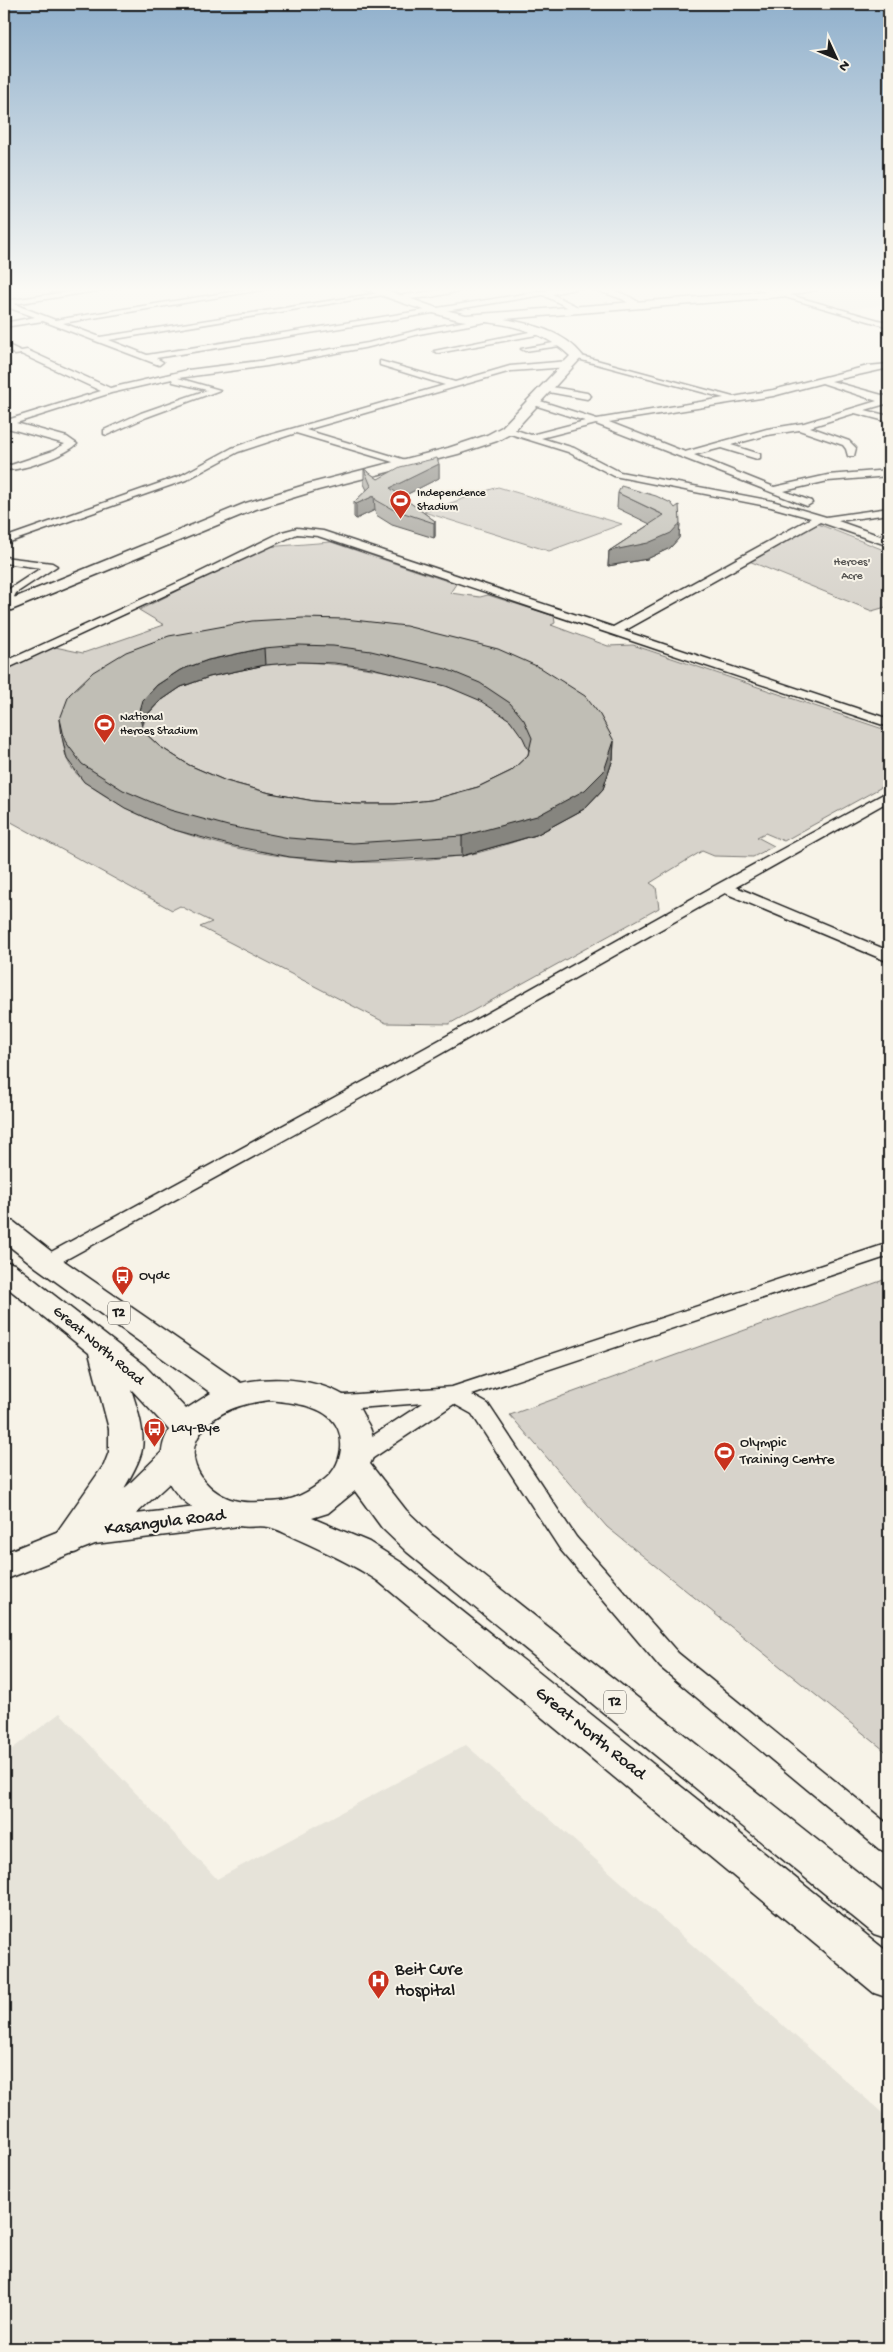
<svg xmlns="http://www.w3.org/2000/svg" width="893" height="2352" font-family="'Gochi Hand',sans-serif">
<rect width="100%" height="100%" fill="#f7f3e8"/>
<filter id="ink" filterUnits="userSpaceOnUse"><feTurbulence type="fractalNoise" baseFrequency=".02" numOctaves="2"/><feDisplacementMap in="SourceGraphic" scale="10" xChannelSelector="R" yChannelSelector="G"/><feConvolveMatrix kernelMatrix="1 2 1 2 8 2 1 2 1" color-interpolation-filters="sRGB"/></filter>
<g filter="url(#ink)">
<g fill="#e6e3d9">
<path d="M4 287H106L13 300 4 297Z"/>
<path d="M830 287H889V304L846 310 785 295Z"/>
<path d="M60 1713 217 1879 466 1745 889 2119V2348H4V1755Z"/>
</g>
<g fill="#d7d3cb" stroke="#7a7874" fill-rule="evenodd">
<path d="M498 487 622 524 549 551 424 512Z"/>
<path d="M818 524 889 552V606L872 611 749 561Z"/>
<path d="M331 542 456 584 450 593 480 597 488 595 554 616 555 623 551 625 608 646 633 645 889 731V783L784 841 765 833 757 837 774 846 753 857 714 856 702 851 650 883 656 887 659 908 449 1024 386 1023 200 927 212 922 180 906 172 910 4 818V670L55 647 83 653 164 625 139 610 266 547ZM303 635 600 733 536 835C512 842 485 853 460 856 425 860 389 863 354 862 269 860 176 841 104 795 90 786 73 775 67 759 64 752 64 744 62 737Z"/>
<path d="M300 662C359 664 516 682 531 755 532 760 529 768 528 774L431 818 191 784 141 732C155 674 251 666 300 662Z"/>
<path d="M889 1278V1754L607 1527 510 1415Z"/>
</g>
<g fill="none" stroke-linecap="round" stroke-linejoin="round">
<defs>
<g id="street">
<path d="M103 287H122L14 304 55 320 262 287H280L63 323 100 337 385 292 389 294 109 340 147 355 567 287H584L552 294 580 308 581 310 577 312 543 295 156 358 163 362 159 365 43 321 4 327V323L35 317 4 306V301Z"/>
<path d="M464 287H480L431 297 397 300 393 298 397 296Z"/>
<path d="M587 287C606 287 629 293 643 306L636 308 622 299Z"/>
<path d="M750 287H762L889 323V327Z"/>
<path d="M488 317 492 319 491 321 419 334 369 347 267 366 178 378 220 390 147 417 107 435 104 434V430L141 413 207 390 173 382 172 379 111 393 16 423 67 437 77 444C66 455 18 473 4 469V463L11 465 53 451 65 444 4 427V421L101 391 21 354 15 355 4 348V343L21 351 27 350 110 388 188 370 267 360 368 343 418 330Z"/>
<path d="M539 330 543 332 542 334 438 353 434 351Z"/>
<path d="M564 341 568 343 567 345 525 351 521 349Z"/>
<path d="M574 354 733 397 773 390 868 366 889 364V368L831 381 889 397V403L865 410 889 416V422L855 413 810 427 849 441 856 448 854 456H848L846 449 843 445 799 430 768 435 731 445 760 454V458L757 459 721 448 694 455 774 487 828 475 889 470V476L828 481 784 491 811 501 812 503 807 506 596 424 541 438 574 448 620 472 772 501 826 517 889 508V514L838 521 889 539V546L820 522 624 631 889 719V727L318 536 297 534 4 670V662L186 579 282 532 297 528 323 531 613 627 811 518 771 507 614 476 568 452 504 432 502 430 507 427 531 435 585 421 531 404V400L534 399 597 419 724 398 574 358ZM822 383 877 401 804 423 767 429 685 452 609 422 773 396Z"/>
<path d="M380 361 455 382 510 366 569 361 573 364 569 367 511 371 306 430 409 461V465H403L296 433 238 452 186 480 4 544V538L180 476 232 448 263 437 445 385 380 365Z"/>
<path d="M546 386 587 393 591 396 587 399 543 391V387Z"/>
<path d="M4 557 52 563 57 566 16 593 14 597 22 602 16 605 4 600 6 591 41 568 4 563Z"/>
<path d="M889 791V801L736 887 889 951V962L725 893 437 1056 54 1266 47 1268 40 1266 37 1262 40 1258 425 1048 718 884Z"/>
<path d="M889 1243V1256L472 1395 488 1404 576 1537 678 1653 889 1825V1853L879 1849 660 1667 560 1549 472 1414 454 1404 367 1462 359 1464 351 1462 348 1456 351 1450 423 1403 331 1410 323 1408 320 1403 323 1398 331 1396 452 1387Z"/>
</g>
<g id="secondary">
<path d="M362 287H377L437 308 466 315 778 291 799 287H822L817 290 778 297 504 319C532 324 565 332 583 356L512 433 497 441 458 454 318 490 256 509 4 613V602L246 503 308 484 448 448 487 435 502 427 570 356C545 332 508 323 474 321 469 321 464 321 459 320 426 312 395 300 363 289Z"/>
<path d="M178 1445 190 1448 194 1456 190 1464 136 1514 239 1502 251 1505 256 1514 251 1523 239 1526 95 1544 4 1580V1553L79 1523 127 1486 166 1448Z"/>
</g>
<path id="primary" d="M4 1219 14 1222 57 1256 241 1383C277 1375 327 1379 356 1404 361 1409 364 1418 368 1424 374 1435 377 1452 370 1464L406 1510 431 1534 889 1897V1939L874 1934 407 1552 382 1528 355 1491 328 1513 312 1518 369 1542 402 1563 889 1953V1998L874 1993 378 1581C352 1564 326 1552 297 1539 288 1535 278 1529 269 1527 259 1525 249 1528 239 1526 194 1519 142 1479 169 1430L131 1389C137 1408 145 1430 142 1449 139 1470 96 1535 80 1550 73 1556 63 1553 55 1551L50 1542 104 1465 109 1452V1429L89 1353 4 1285V1261L14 1264 145 1366 186 1409 211 1393 37 1268 4 1242ZM270 1400C302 1404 344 1407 341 1449 339 1464 333 1474 320 1483 301 1498 285 1503 261 1502 253 1502 245 1503 238 1501 210 1496 183 1465 198 1437 213 1411 243 1403 270 1400Z"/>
</defs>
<use href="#street" stroke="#1c1c1c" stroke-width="3"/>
<use href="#secondary" stroke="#1c1c1c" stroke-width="3"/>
<use href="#primary" stroke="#1c1c1c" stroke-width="3"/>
<use href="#street" fill="#f7f3e8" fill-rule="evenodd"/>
<use href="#secondary" fill="#f7f3e8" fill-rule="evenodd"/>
<use href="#primary" fill="#f7f3e8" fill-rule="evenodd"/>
</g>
<g fill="#a5a39c" stroke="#1c1c1c" fill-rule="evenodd">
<path d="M439 464V478L402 497 435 521V536L434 538 392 525 376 515 375 510 356 519 354 517V502L367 490 364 484V469L378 479Z"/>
<path d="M618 493 680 523 679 538 670 548 647 559 608 566 609 551 650 524 617 508Z"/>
<path d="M345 619 614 741 613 759 603 789 584 809 536 835 462 856 354 862 290 857 229 845 171 829 125 808 84 782 67 759 62 737 60 719ZM300 662 334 663 372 668 446 686 479 700 510 720 523 738 529 751 528 755 511 771 478 787 431 800 395 804H358L314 801 270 793 226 781 189 765 159 746 143 731 142 727 144 718 159 702 181 687 209 677 265 665Z"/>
</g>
<g fill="#86857f" stroke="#1c1c1c">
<path d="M439 464V478L390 503V488Z"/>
<path d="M374 496 375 510 356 519V504Z"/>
<path d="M435 521V536L434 538V523Z"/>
<path d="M680 523 679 538 670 548 647 559 608 566 609 551Z"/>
<path d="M264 648 265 665 209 677 181 687 159 702 144 718 141 732 139 714 143 700 157 685 180 670 208 660Z"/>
<path d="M614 741 613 759 603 789 584 809 536 835 462 856V836Z"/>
</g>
<g fill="#c0beb5" stroke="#1c1c1c" fill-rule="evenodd">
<path d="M437 458 439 464 390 488 435 521 434 523 392 509 376 500 374 496 356 504 354 502 371 486 364 469 378 479 400 467Z"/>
<path d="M621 486 656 496 671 503 675 508 679 505 680 523 671 533 648 543 609 551 664 515 618 493Z"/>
<path d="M303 618 345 619 406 626 498 649 541 668 585 696 600 715 614 741 604 771 585 790 537 816 462 836 353 843 289 838 228 826 170 810 123 790 82 764 65 741 60 719 69 695 93 672 126 652 169 636 252 621ZM299 645 333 646 371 651 446 669 480 683 510 703 524 720 532 738 528 755 511 771 478 787 431 800 395 804H358L314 801 270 793 226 781 189 765 159 746 143 731 139 714 143 700 157 685 180 670 208 660 264 648Z"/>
</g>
</g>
<linearGradient id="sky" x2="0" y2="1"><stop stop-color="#90b0cc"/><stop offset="0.47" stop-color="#fbfaf5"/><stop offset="1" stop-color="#fbfaf5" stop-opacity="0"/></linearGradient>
<rect width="893" height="616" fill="url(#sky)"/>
<defs>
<symbol id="stadium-pin" viewBox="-11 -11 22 30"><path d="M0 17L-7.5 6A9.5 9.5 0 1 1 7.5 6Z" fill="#c8321e" stroke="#f7f3e8"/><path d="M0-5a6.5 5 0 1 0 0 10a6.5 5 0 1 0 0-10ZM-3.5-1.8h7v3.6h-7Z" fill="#fff"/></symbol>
<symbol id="bus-pin" viewBox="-11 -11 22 30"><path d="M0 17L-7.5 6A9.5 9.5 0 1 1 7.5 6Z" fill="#c8321e" stroke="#f7f3e8"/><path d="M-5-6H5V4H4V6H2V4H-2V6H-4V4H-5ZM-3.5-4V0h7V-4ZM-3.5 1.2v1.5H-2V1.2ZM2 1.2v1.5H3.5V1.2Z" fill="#fff"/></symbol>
<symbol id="hospital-pin" viewBox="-11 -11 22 30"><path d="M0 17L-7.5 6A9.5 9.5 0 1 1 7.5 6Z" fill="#c8321e" stroke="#f7f3e8"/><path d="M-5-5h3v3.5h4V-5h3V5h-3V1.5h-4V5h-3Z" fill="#fff"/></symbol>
</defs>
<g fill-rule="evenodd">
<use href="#stadium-pin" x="388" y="488" width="25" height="34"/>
<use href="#stadium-pin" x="92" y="712" width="25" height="34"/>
<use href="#bus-pin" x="110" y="1264" width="25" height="34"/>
<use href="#bus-pin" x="142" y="1416" width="25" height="34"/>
<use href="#stadium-pin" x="712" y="1440" width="25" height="34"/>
<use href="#hospital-pin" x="366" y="1968" width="25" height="34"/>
</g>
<g text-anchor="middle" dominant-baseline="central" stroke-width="4" stroke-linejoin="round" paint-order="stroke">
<g font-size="12" fill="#1c1c1c" stroke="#f7f3e8" text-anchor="start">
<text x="417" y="494">Independence<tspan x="417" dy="14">Stadium</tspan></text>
<text x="120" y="718">National<tspan x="120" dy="14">Heroes Stadium</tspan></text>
</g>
<g font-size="12" fill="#545351" stroke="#f7f3e8">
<text x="852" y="563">Heroes'<tspan x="852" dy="14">Acre</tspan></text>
</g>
<g fill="#f7f3e8" stroke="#5e5c59" stroke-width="1">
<rect x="108" y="1301.5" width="22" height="23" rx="4"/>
<rect x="604" y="1690.5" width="22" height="23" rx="4"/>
</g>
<g font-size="14" font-weight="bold" fill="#1c1c1c">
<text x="119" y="1313">T2</text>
<text x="615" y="1702">T2</text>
</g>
<g font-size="15" fill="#1c1c1c" stroke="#f7f3e8" text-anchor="start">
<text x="139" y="1276">Oydc</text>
<text x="171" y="1428">Lay-Bye</text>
<text x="740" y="1443">Olympic<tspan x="740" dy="17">Training Centre</tspan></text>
</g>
<g font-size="15" fill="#1c1c1c" stroke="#f7f3e8">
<text transform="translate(98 1346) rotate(40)">Great North Road</text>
</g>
<g font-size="18" fill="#1c1c1c" stroke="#f7f3e8">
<text transform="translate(165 1523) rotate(-7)">Kasangula Road</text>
<text transform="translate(590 1734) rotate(39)">Great North Road</text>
</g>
<g font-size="18" fill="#1c1c1c" stroke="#f7f3e8" text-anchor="start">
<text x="395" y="1970">Beit Cure<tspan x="395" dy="21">Hospital</tspan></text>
</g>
</g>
<rect width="893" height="2352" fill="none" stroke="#f7f3e8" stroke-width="20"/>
<rect x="10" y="10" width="873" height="2332" fill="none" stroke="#1c1c1c" stroke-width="2" filter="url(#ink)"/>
<g transform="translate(836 58) rotate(134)" stroke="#f7f3e8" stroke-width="4" paint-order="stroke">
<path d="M0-4L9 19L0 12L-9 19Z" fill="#1c1c1c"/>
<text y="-8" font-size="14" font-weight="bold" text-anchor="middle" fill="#1c1c1c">N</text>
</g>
</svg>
